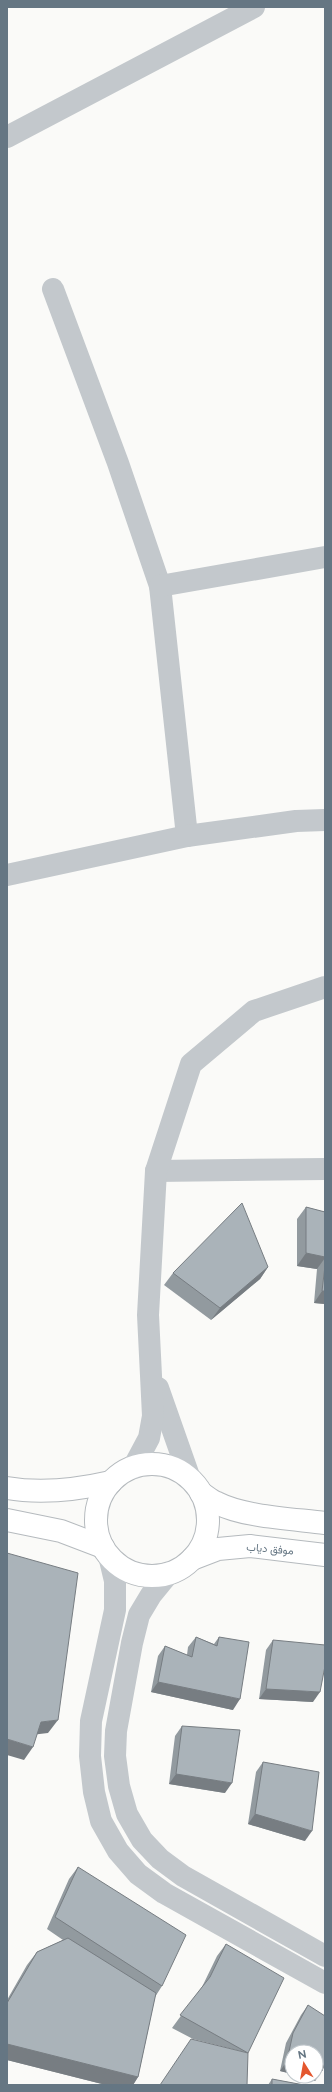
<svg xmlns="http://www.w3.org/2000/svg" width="332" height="2092" font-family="Raleway,Vazirmatn,sans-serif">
<rect width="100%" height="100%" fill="#fafaf8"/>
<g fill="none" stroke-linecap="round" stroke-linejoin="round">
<defs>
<g id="major">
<circle cx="152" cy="1520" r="56"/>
<path d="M7 1488C42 1494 76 1490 111 1482"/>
<path d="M201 1493C206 1496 211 1501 217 1503 244 1517 294 1519 325 1523"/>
<path d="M7 1520 61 1531 103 1547"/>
<path d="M192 1559 218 1549 250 1546 325 1555"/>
</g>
</defs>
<use href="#major" stroke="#b5babe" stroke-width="24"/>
<g stroke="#c3c8cc" stroke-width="22">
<path d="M7 137 254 7"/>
<path d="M53 289 118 463 160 586 187 836"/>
<path d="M160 586 325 557"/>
<path d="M7 875 187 836 296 821 325 820"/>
<path d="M156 1171 325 1169"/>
<path d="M158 1388 190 1479"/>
<path d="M133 1468 149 1438 153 1416 148 1315 156 1171 191 1064 254 1011 325 987"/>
<path d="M109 1556 115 1581V1610L91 1721 90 1756 94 1792 101 1821 118 1851 138 1874 164 1893 325 1983"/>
<path d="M169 1573 151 1595 139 1615 132 1643 116 1731 115 1756 119 1786 127 1814 142 1840 160 1859 183 1876 325 1956"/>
</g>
<use href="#major" stroke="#fff" stroke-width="22"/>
</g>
<g fill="#929a9f">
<path d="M306 1207 325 1212V1304L314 1303 317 1269 297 1266V1219Z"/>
<path d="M268 1267 260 1279 211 1320 164 1285 173 1273Z"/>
<path d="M196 1637 214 1644 219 1637 233 1710 151 1692 158 1656 165 1646 187 1655 188 1647Z"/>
<path d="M273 1640 313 1702 259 1699 266 1650Z"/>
<path d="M182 1726 225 1793 169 1784 175 1736Z"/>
<path d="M263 1762 305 1841 248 1824 256 1772Z"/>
<path d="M78 1867 162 1986 155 1997 138 2077 133 2085H106L7 2060V2000L27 1965 37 1952 63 1940 47 1929 69 1879Z"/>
<path d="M226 1944 248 2053 193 2039 172 2028 202 1987 217 1956Z"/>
<path d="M308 2005 322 2071 315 2081 292 2052V2074L280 2071 286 2043 301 2015Z"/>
<path d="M272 2079 304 2085H268Z"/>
</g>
<g fill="#777d82">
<path d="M306 1253 325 1257V1258L317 1269 297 1266Z"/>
<path d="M268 1267 260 1279 211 1320 220 1308Z"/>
<path d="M322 1291H325V1304L314 1303Z"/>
<path d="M158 1682 240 1699 233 1710 151 1692Z"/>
<path d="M266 1689 320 1692 313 1702 259 1699Z"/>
<path d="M58 1720 48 1733 31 1735 41 1722Z"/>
<path d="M7 1739 33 1747 24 1760 7 1755Z"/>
<path d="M176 1774 232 1783 225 1793 169 1784Z"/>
<path d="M255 1814 312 1831 305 1841 248 1824Z"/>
<path d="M7 2044 138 2077 133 2085H106L7 2060Z"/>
<path d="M287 2061 292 2062V2074L280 2071Z"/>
<path d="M316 2069 322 2071 315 2081 298 2076H316Z"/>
</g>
<g fill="#aab3b9" stroke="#777d82">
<path d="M242 1203 268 1267 220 1308 173 1273Z"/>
<path d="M306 1207 325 1212V1257L306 1253Z"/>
<path d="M325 1266V1291H322Z"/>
<path d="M7 1553 78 1573 58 1720 41 1722 33 1747 7 1739Z"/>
<path d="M196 1637 217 1646 219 1637 249 1642 240 1699 158 1682 165 1646 192 1657Z"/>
<path d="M273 1640 325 1645V1666L320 1692 266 1689Z"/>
<path d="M182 1726 240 1730 232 1783 176 1774Z"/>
<path d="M263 1762 319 1772 312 1831 255 1814Z"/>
<path d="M78 1867 186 1935 162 1986 55 1917Z"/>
<path d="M68 1938 156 1993 138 2077 7 2044V2003L37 1952Z"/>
<path d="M226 1944 284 1978 248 2053 180 2015 210 1977Z"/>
<path d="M308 2005 325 2016V2063L322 2071 316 2069V2052H292V2062L287 2061 293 2033Z"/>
<path d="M191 2039 248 2053 247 2085H160Z"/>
<path d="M272 2079 304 2085H272Z"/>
</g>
<g text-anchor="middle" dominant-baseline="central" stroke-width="4" stroke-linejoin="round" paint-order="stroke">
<g font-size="11" fill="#657683" stroke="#fff">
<text transform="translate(270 1549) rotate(5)">موفق دياب</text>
</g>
</g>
<rect width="332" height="2092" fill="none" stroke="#657683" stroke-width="16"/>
<g transform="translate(304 2064) rotate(349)"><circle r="19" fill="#ffffff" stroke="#c1c8cd"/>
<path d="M0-3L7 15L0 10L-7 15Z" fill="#e4572e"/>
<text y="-6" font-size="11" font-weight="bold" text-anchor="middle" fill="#657683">N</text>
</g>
</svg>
